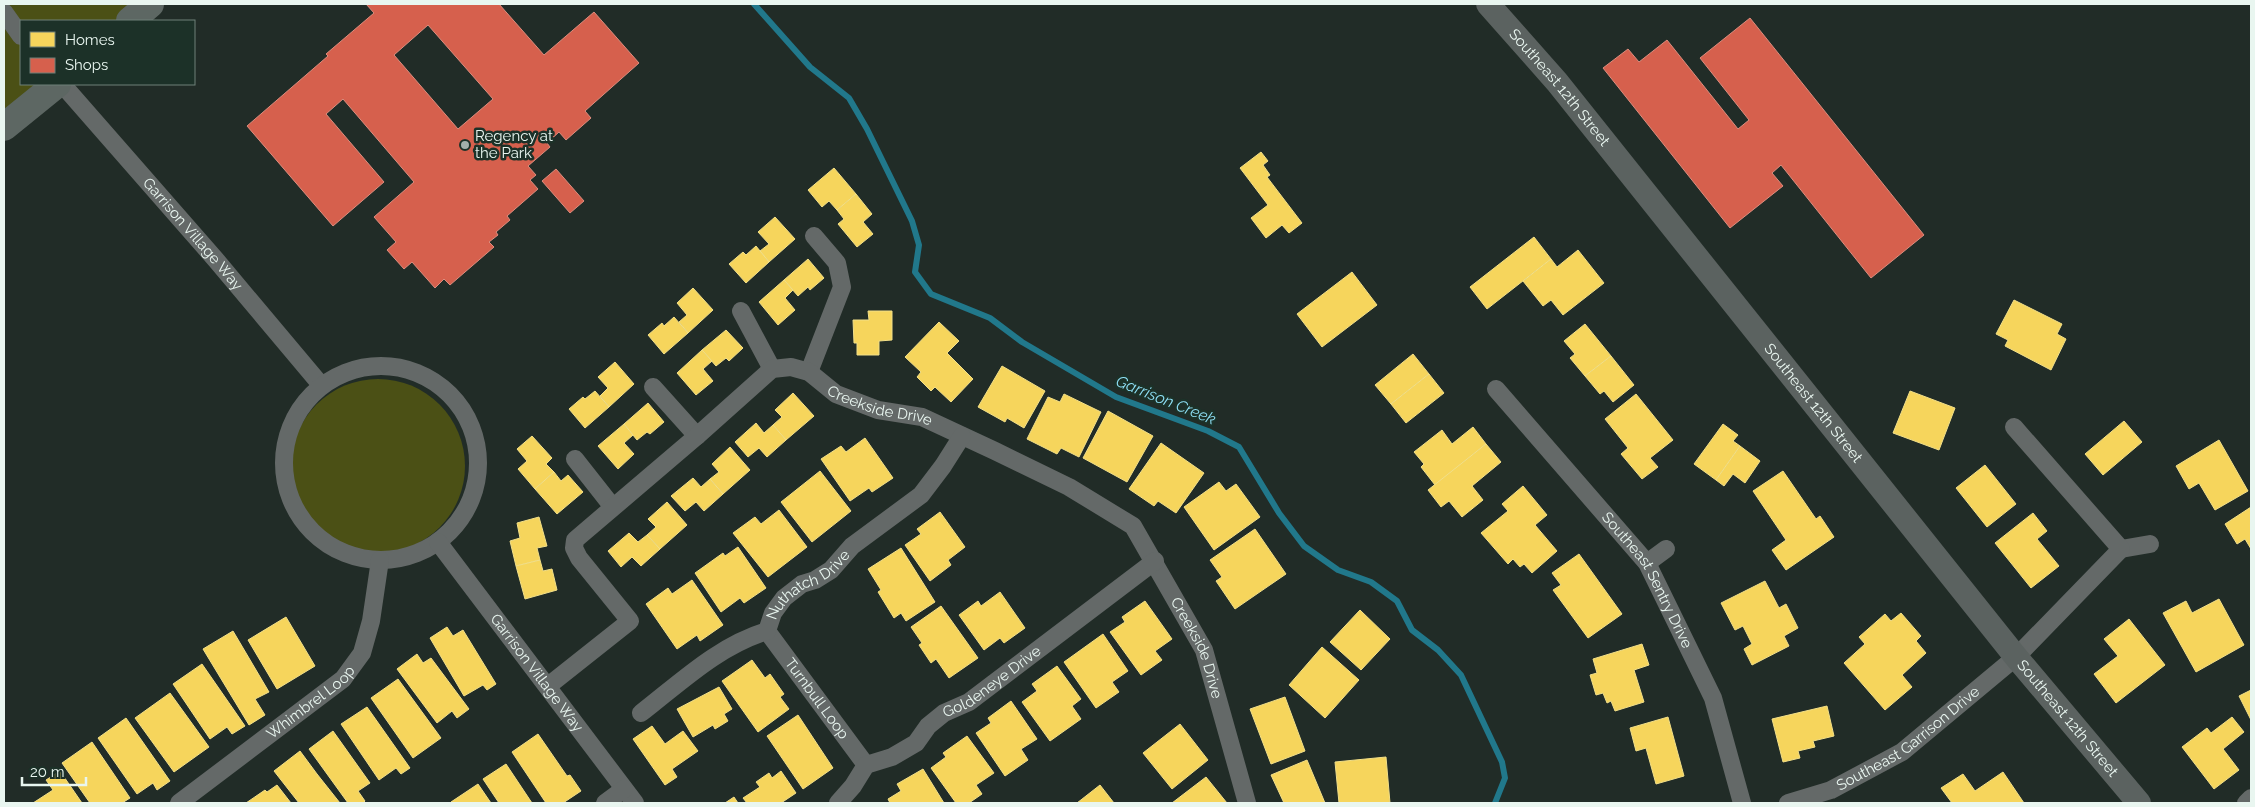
<svg xmlns="http://www.w3.org/2000/svg" width="2255" height="807" font-family="Raleway,sans-serif">
<rect width="100%" height="100%" fill="#212c27"/>
<g fill="#4b5015">
<path d="M4 4H152L131 21H21V84H57L4 127Z"/>
<circle cx="378" cy="466" r="87"/>
</g>
<g fill="#f6d55c" stroke="#f2df88">
<path d="M1261 152 1268 161 1263 165 1270 175 1267 177 1302 223 1289 233 1282 225 1266 238 1251 218 1268 205 1240 168Z"/>
<path d="M834 168 856 194 837 210 829 201 822 207 808 190Z"/>
<path d="M856 194 872 214 863 222 873 234 857 247 838 224 844 219 837 210Z"/>
<path d="M775 217 795 239 769 262 760 251 769 244 758 232Z"/>
<path d="M1534 237 1551 259 1487 309 1470 287Z"/>
<path d="M756 246 769 262 746 283 729 264 743 252 746 255Z"/>
<path d="M1578 250 1604 283 1563 315 1551 300 1543 306 1523 281 1551 259 1557 267Z"/>
<path d="M808 259 824 278 810 290 808 287 798 296 784 280Z"/>
<path d="M1352 272 1377 305 1322 347 1297 314Z"/>
<path d="M784 280 793 290 785 298 795 310 778 325 759 302Z"/>
<path d="M693 288 713 310 688 333 679 322 687 315 677 303Z"/>
<path d="M2014 300 2062 324 2057 334 2066 339 2051 370 2005 346 2008 340 1996 334Z"/>
<path d="M868 311H892V340L879 341V355H857V343H854L853 320H869Z"/>
<path d="M674 317 688 333 664 354 648 335 662 323 664 326Z"/>
<path d="M939 322 959 341 947 353 973 379 951 402 935 387 931 391 917 377 921 372 905 357Z"/>
<path d="M1585 324 1611 356 1585 376 1570 358 1575 354 1564 341Z"/>
<path d="M726 330 743 348 729 361 726 358 716 366 702 350Z"/>
<path d="M702 350 712 361 703 369 713 381 696 395 677 373Z"/>
<path d="M1413 354 1429 374 1391 404 1375 385Z"/>
<path d="M1611 356 1634 385 1613 402 1604 391 1600 394 1585 376Z"/>
<path d="M615 362 634 384 609 407 600 396 608 388 598 377Z"/>
<path d="M1002 366 1045 391 1024 428 1007 418 1005 422 978 407Z"/>
<path d="M1429 374 1444 393 1406 423 1391 404Z"/>
<path d="M595 391 609 407 585 428 569 409 583 397 585 399Z"/>
<path d="M1910 391 1955 408 1939 450 1893 433Z"/>
<path d="M793 393 814 416 786 440 773 425 782 417 775 410Z"/>
<path d="M1064 394 1101 412 1079 457 1061 448 1057 454 1027 439 1048 397 1060 402Z"/>
<path d="M1636 394 1673 440 1650 458 1658 467 1642 479 1621 454 1628 448 1605 419Z"/>
<path d="M648 403 664 422 650 434 647 432 637 440 624 424Z"/>
<path d="M1108 411 1153 436 1127 482 1083 458Z"/>
<path d="M2124 421 2142 442 2103 475 2085 454Z"/>
<path d="M756 423 764 433 773 425 786 440 767 457 759 448 748 457 735 442Z"/>
<path d="M624 424 633 435 624 443 634 454 618 469 598 446Z"/>
<path d="M1723 424 1738 435 1733 441 1740 446 1716 480 1694 464Z"/>
<path d="M1473 427 1486 444 1435 485 1421 467 1424 464 1414 452 1442 430 1452 444Z"/>
<path d="M532 436 552 458 546 464 554 472 535 489 518 469 527 461 517 449Z"/>
<path d="M865 438 893 478 872 492 869 488 850 501 821 459 841 446 846 452Z"/>
<path d="M2219 440 2248 491 2215 510 2199 483 2189 489 2176 466Z"/>
<path d="M1161 443 1204 473 1176 513 1158 501 1154 506 1129 489Z"/>
<path d="M1486 444 1501 462 1472 486 1483 500 1462 517 1449 501 1441 507 1428 490Z"/>
<path d="M1740 446 1760 461 1745 483 1733 474 1724 486 1716 480Z"/>
<path d="M730 447 750 470 723 494 710 479 719 472 712 464Z"/>
<path d="M1985 465 2016 504 1987 527 1956 488Z"/>
<path d="M820 471 851 511 812 542 781 502Z"/>
<path d="M1783 471 1816 519 1820 516 1834 537 1786 570 1772 550 1786 540 1753 491Z"/>
<path d="M554 472 561 481 568 475 583 492 557 514 535 489Z"/>
<path d="M693 478 701 487 710 479 723 494 704 511 696 502 685 511 671 496Z"/>
<path d="M1219 482 1226 491 1236 484 1260 517 1214 550 1184 507Z"/>
<path d="M1523 486 1547 515 1535 525 1557 551 1532 573 1524 564 1520 567 1513 559 1508 564 1481 533 1508 511 1502 504Z"/>
<path d="M667 502 687 525 660 549 647 535 656 527 648 519Z"/>
<path d="M2251 507V549L2245 539 2237 544 2225 524Z"/>
<path d="M779 510 807 547 768 577 733 533 755 517 761 524Z"/>
<path d="M940 512 965 547 948 560 951 565 930 581 905 545 921 534 917 529Z"/>
<path d="M2033 513 2047 531 2037 539 2059 566 2031 588 1995 543Z"/>
<path d="M539 517 547 546 537 548 540 560 516 566 510 541 520 538 517 523Z"/>
<path d="M1255 529 1286 574 1235 609 1216 581 1222 577 1210 560Z"/>
<path d="M629 533 638 542 647 535 660 549 641 566 632 557 621 567 608 551Z"/>
<path d="M738 547 766 588 744 603 740 598 721 612 695 573 723 553 725 556Z"/>
<path d="M901 548 935 602 906 621 901 613 894 618 878 592 881 590 868 569Z"/>
<path d="M1579 554 1622 614 1588 638 1553 590 1561 585 1552 573Z"/>
<path d="M540 560 543 571 552 569 557 590 525 599 516 566Z"/>
<path d="M692 580 723 625 700 641 697 635 677 649 646 604 668 588 672 594Z"/>
<path d="M1765 581 1779 608 1786 604 1798 628 1784 636 1789 646 1752 665 1744 649 1752 644 1743 626 1735 630 1721 603Z"/>
<path d="M1000 592 1025 628 1004 643 1000 638 984 650 959 615 978 601 981 606Z"/>
<path d="M2219 599 2244 645 2196 672 2163 613 2186 601 2192 613Z"/>
<path d="M1145 601 1172 639 1155 651 1162 660 1141 675 1110 632 1125 622 1122 617Z"/>
<path d="M941 606 978 658 949 678 936 659 931 663 919 645 922 643 911 627Z"/>
<path d="M1360 610 1390 639 1361 670 1330 642Z"/>
<path d="M1901 613 1921 636 1916 641 1926 653 1902 675 1912 687 1885 710 1844 663 1865 644 1859 637 1885 614 1891 621Z"/>
<path d="M286 617 315 666 277 689 248 640Z"/>
<path d="M2129 619 2165 665 2116 703 2094 674 2118 656 2104 639Z"/>
<path d="M447 627 453 636 463 630 496 684 487 690 483 685 464 696 430 638Z"/>
<path d="M233 631 269 692 255 699 265 715 249 725 203 649Z"/>
<path d="M1103 634 1128 671 1112 682 1119 692 1096 708 1064 662Z"/>
<path d="M1642 644 1649 665 1634 670 1644 702 1615 711 1611 701 1607 703 1603 693 1596 695 1590 675 1597 673 1593 659Z"/>
<path d="M1322 647 1359 680 1325 718 1289 685Z"/>
<path d="M417 654 423 663 431 658 469 709 457 718 452 711 437 723 397 669Z"/>
<path d="M752 660 765 678 770 674 784 694 780 697 789 709 758 732 722 681Z"/>
<path d="M202 664 245 726 232 734 227 727 210 739 173 684Z"/>
<path d="M1057 666 1081 699 1072 706 1081 719 1050 741 1022 702 1037 691 1032 684Z"/>
<path d="M398 679 441 738 413 758 371 698Z"/>
<path d="M719 687 732 709 724 714 728 721 715 729 713 725 693 737 677 709Z"/>
<path d="M2251 690V720L2239 696Z"/>
<path d="M170 693 209 747 174 772 135 718Z"/>
<path d="M1285 697 1305 751 1271 764 1250 709Z"/>
<path d="M1011 701 1037 739 1021 749 1028 760 1005 776 976 733 991 723 988 718Z"/>
<path d="M1827 706 1834 736 1813 741 1815 747 1798 751 1800 758 1783 762 1772 719Z"/>
<path d="M367 707 410 768 401 774 396 768 379 780 341 724Z"/>
<path d="M798 715 833 768 803 789 767 736Z"/>
<path d="M1668 717 1684 776 1656 784 1646 748 1636 751 1630 728Z"/>
<path d="M2232 717 2244 732 2223 749 2239 770 2214 789 2182 747 2207 728 2211 733Z"/>
<path d="M126 718 170 781 157 790 153 783 137 794 98 738Z"/>
<path d="M1180 724 1208 760 1172 789 1143 753Z"/>
<path d="M652 726 665 744 683 731 698 751 672 769 677 777 665 785 633 739Z"/>
<path d="M333 731 370 783 358 791 365 801 363 803H348L309 749Z"/>
<path d="M538 734 567 776 570 775 581 791 563 803H546L512 752Z"/>
<path d="M967 736 994 773 976 785 982 794 969 803H956L931 768 946 757 943 753Z"/>
<path d="M92 742 130 798 122 803H90L62 763Z"/>
<path d="M300 751 317 774 340 803H299L274 771Z"/>
<path d="M1386 757 1390 803H1339L1335 762Z"/>
<path d="M1307 760 1325 803H1284L1271 775Z"/>
<path d="M506 764 532 803H499L483 779Z"/>
<path d="M923 769 944 803H890L888 799 901 791 897 784Z"/>
<path d="M60 771 82 803H33L53 790 46 780Z"/>
<path d="M781 771 796 793 781 803H747L743 798 760 787 756 782 769 773 772 778Z"/>
<path d="M2003 772 2024 803H1952L1941 788 1963 774 1975 791Z"/>
<path d="M1206 777 1227 803H1172Z"/>
<path d="M478 784 491 803H452L451 802Z"/>
<path d="M277 785 291 803H246L265 790 267 792Z"/>
<path d="M1100 785 1114 803H1077Z"/>
<path d="M734 797 738 803H725Z"/>
</g>
<g fill="#d6604d" stroke="#dc8d7e" fill-rule="evenodd">
<path d="M366 4H499L544 55 594 12 639 63 585 111 591 118 566 140 559 132 547 143 550 147 528 166 536 175 530 180 538 189 507 216 510 220 496 232 498 235 489 242 494 247 450 285 444 279 435 288 412 262 404 269 387 250 396 242 374 217 414 182 343 99 326 114 384 182 333 226 247 126 328 56 326 54 374 13ZM428 25 493 99 458 129 394 55Z"/>
<path d="M1750 18 1924 235 1871 278 1781 165 1772 173 1783 186 1730 228 1603 68 1628 49 1639 62 1667 40 1738 129 1749 120 1700 58Z"/>
<path d="M556 169 584 201 570 213 542 181Z"/>
</g>
<g fill="none" stroke-linecap="round" stroke-linejoin="round">
<path stroke="#21788b" stroke-width="6" d="M754 4 810 67 849 98 867 129 912 221 919 245 915 272 931 294 990 318 1022 342 1116 397 1208 431 1239 447 1279 513 1304 546 1338 570 1371 582 1397 601 1412 630 1438 650 1461 675 1502 762 1505 778 1495 803"/>
<g stroke="#646968" stroke-width="18">
<path d="M4 12 21 36"/>
<path id="s1" d="M62 84 216 260 321 385"/>
<path d="M741 311 772 369"/>
<circle cx="381" cy="463" r="97"/>
<path d="M809 372 842 287 837 263 814 236"/>
<path d="M653 387 697 436"/>
<path id="s2" d="M1496 389 1647 563 1713 698 1742 803"/>
<path d="M575 459 612 506"/>
<path id="s3" d="M438 542 635 803"/>
<path d="M2121 549 2150 544"/>
<path d="M1647 563 1666 549"/>
<path id="s4" d="M767 631 866 765"/>
<path id="s5" d="M548 686 630 621 579 558 574 548 575 540 697 436 772 369 791 367 809 372 836 394 878 410 922 417 995 451 1069 487 1133 526 1204 650 1247 803"/>
<path id="s6" d="M641 713C681 682 718 646 767 631L773 613 784 598 802 584 815 580 831 570 852 546 921 495 943 466 962 436"/>
<path id="s7" d="M179 803 343 679 362 653 371 621 380 560"/>
<path d="M605 803 624 789"/>
<path id="s8" d="M838 803 853 786 866 765 892 757 916 743 928 726 944 713 969 702 1155 561"/>
<path id="s9" d="M1788 803 1831 790 1902 752 2016 657 2121 549 2014 427"/>
<path d="M2246 803 2251 798"/>
</g>
<path stroke="#5b6260" stroke-width="24" id="s10" d="M1488 4 1557 82 2016 657 2139 803"/>
<g stroke="#5d6763" stroke-width="28">
<path d="M130 21 150 4"/>
<path d="M4 127 57 84"/>
</g>
</g>
<circle fill="#a3afaa" stroke="#1c3128" stroke-width="2" cx="465" cy="145" r="5"/>
<g text-anchor="middle" dominant-baseline="central" stroke-width="5" stroke-linejoin="round" paint-order="stroke">
<g font-size="15" fill="#e9f6f0" stroke="#1c3128">
<text stroke="none"><textPath href="#s10" startOffset="110">Southeast 12th Street</textPath></text>
<text stroke="none"><textPath href="#s1" startOffset="199">Garrison Village Way</textPath></text>
<text stroke="none"><textPath href="#s10" startOffset="515">Southeast 12th Street</textPath></text>
<text stroke="none"><textPath href="#s5" startOffset="584">Creekside Drive</textPath></text>
<text stroke="none"><textPath href="#s2" startOffset="245">Southeast Sentry Drive</textPath></text>
<text stroke="none"><textPath href="#s6" startOffset="216">Nuthatch Drive</textPath></text>
<text stroke="none"><textPath href="#s5" startOffset="1004">Creekside Drive</textPath></text>
<text stroke="none"><textPath href="#s3" startOffset="164">Garrison Village Way</textPath></text>
<text stroke="none"><textPath href="#s8" startOffset="201">Goldeneye Drive</textPath></text>
<text stroke="none"><textPath href="#s4" startOffset="84">Turnbull Loop</textPath></text>
<text stroke="none"><textPath href="#s7" startOffset="166">Whimbrel Loop</textPath></text>
<text stroke="none"><textPath href="#s10" startOffset="920">Southeast 12th Street</textPath></text>
<text stroke="none"><textPath href="#s9" startOffset="138">Southeast Garrison Drive</textPath></text>
</g>
<g font-size="15" fill="#e9f6f0" stroke="#1c3128" text-anchor="start">
<text x="475" y="136">Regency at<tspan x="475" dy="17">the Park</tspan></text>
</g>
<g font-size="16" font-style="italic" fill="#8edff5" stroke="#1c3128">
<text transform="translate(1166 400) rotate(22)">Garrison Creek</text>
</g>
</g>
<rect width="2255" height="807" fill="none" stroke="#e9f6f0" stroke-width="10"/>
<rect x="20" y="20" width="175" height="65" fill="#1c3128" stroke="#6e8078"/>
<rect x="30" y="32" width="25" height="15" fill="#f6d55c" stroke="#6e8078"/>
<text x="65" y="45" font-size="15" fill="#e9f6f0">Homes</text>
<rect x="30" y="58" width="25" height="15" fill="#d6604d" stroke="#6e8078"/>
<text x="65" y="70" font-size="15" fill="#e9f6f0">Shops</text>
<path d="M22 777v8h64v-8" fill="none" stroke="#e9f6f0" stroke-width="2.5"/>
<text x="30" y="777" font-size="15" fill="#e9f6f0" stroke="#1c3128" stroke-width="4" paint-order="stroke">20 m</text>
</svg>
